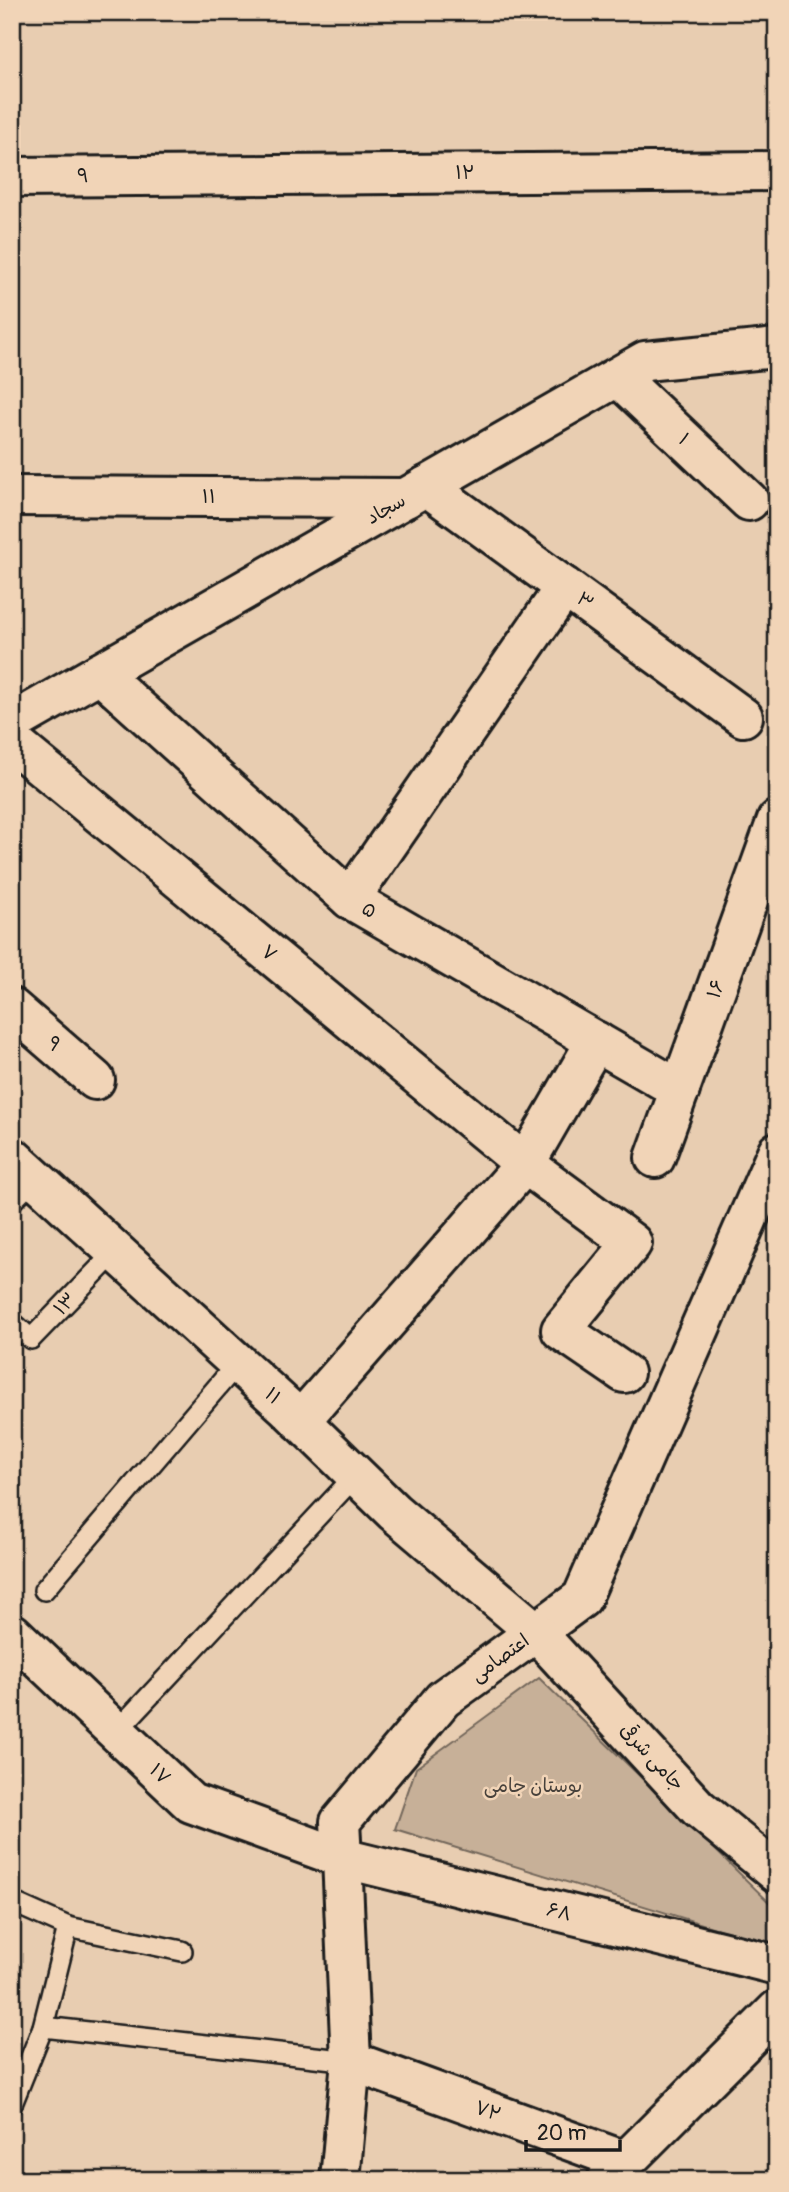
<svg xmlns="http://www.w3.org/2000/svg" width="789" height="2192" font-family="Pangolin,'Playpen Sans Arabic',sans-serif">
<rect width="100%" height="100%" fill="#e8cdb1"/>
<filter id="ink" filterUnits="userSpaceOnUse"><feTurbulence type="fractalNoise" baseFrequency=".0143" numOctaves="2"/><feDisplacementMap in="SourceGraphic" scale="14" xChannelSelector="R" yChannelSelector="G"/><feConvolveMatrix kernelMatrix="1 2 1 2 8 2 1 2 1" color-interpolation-filters="sRGB"/></filter>
<g filter="url(#ink)">
<path fill="#c7b098" stroke="#72665a" stroke-width="2" d="M539 1678 777 1910V1947L395 1829 416 1768Z"/>
<g fill="none" stroke-linecap="round" stroke-linejoin="round">
<defs>
<g id="lane">
<path d="M12 1201 35 1178"/>
<path d="M12 1322 31 1339 116 1251"/>
<path d="M44 1590 237 1364"/>
<path d="M116 1732 356 1475"/>
<path d="M12 1902 68 1927 182 1951"/>
<path d="M43 2027 351 2061"/>
<path d="M12 2104 43 2027 68 1927"/>
</g>
<g id="street">
<path d="M12 177 777 171"/>
<path d="M618 377 749 501"/>
<path d="M426 486 743 717"/>
<path d="M12 496 406 498"/>
<path d="M99 673 350 899 680 1090"/>
<path d="M12 742 525 1164 632 1243 561 1330 624 1373"/>
<path d="M350 899 565 587"/>
<path d="M12 1008 95 1080"/>
<path d="M655 1158 777 820"/>
<path d="M300 1421 525 1164 596 1041"/>
<path d="M536 1632 582 1598 777 1152"/>
<path d="M12 1633 191 1803 342 1858 351 2061 340 2180"/>
<path d="M351 2061 625 2161"/>
</g>
<g id="secondary">
<path d="M12 723 645 361 777 348"/>
<path d="M12 1157 285 1406 394 1512 536 1632 698 1808 777 1873"/>
<path d="M536 1632 443 1699 340 1822 342 1858 777 1965"/>
<path d="M607 2180 777 2010"/>
</g>
</defs>
<use href="#lane" stroke="#1c1c1c" stroke-width="24"/>
<use href="#street" stroke="#1c1c1c" stroke-width="44"/>
<use href="#secondary" stroke="#1c1c1c" stroke-width="44"/>
<use href="#lane" stroke="#f1d4b7" stroke-width="19"/>
<use href="#street" stroke="#f1d4b7" stroke-width="38"/>
<use href="#secondary" stroke="#f1d4b7" stroke-width="38"/>
</g>
</g>
<g text-anchor="middle" dominant-baseline="central" stroke-width="5" stroke-linejoin="round" paint-order="stroke">
<g font-size="19" fill="#1c1c1c" stroke="#f1d4b7">
<text x="465" y="173">۱۲</text>
<text transform="translate(83 176) rotate(-1)">۹</text>
<text transform="translate(684 439) rotate(44)">۱</text>
<text x="209" y="497">۱۱</text>
<text transform="translate(386 509) rotate(-30)">سجاد</text>
<text transform="translate(585 601) rotate(36)">۳</text>
<text transform="translate(369 910) rotate(30)">۵</text>
<text transform="translate(269 953) rotate(39)">۷</text>
<text transform="translate(716 989) rotate(-70)">۱۶</text>
<text transform="translate(54 1044) rotate(41)">۹</text>
<text transform="translate(65 1304) rotate(-46)">۱۳</text>
<text transform="translate(273 1396) rotate(42)">۱۱</text>
<text transform="translate(500 1658) rotate(-36)">اعتصامی</text>
<text transform="translate(652 1757) rotate(47)">جامی شرقی</text>
<text transform="translate(160 1774) rotate(44)">۱۷</text>
<text transform="translate(559 1912) rotate(14)">۶۸</text>
<text transform="translate(488 2111) rotate(20)">۷۲</text>
</g>
<g font-size="19" fill="#47413b" stroke="#f1d4b7">
<text x="533" y="1786">بوستان جامی</text>
</g>
</g>
<rect width="789" height="2192" fill="none" stroke="#f1d4b7" stroke-width="42"/>
<rect x="21" y="21" width="747" height="2150" fill="none" stroke="#1c1c1c" stroke-width="2.5" filter="url(#ink)"/>
<path d="M526 2140v10h94v-10" fill="none" stroke="#1c1c1c" stroke-width="3.5"/>
<text x="537" y="2140" font-size="21" fill="#1c1c1c" stroke="#f1d4b7" stroke-width="5" paint-order="stroke">20 m</text>
</svg>
